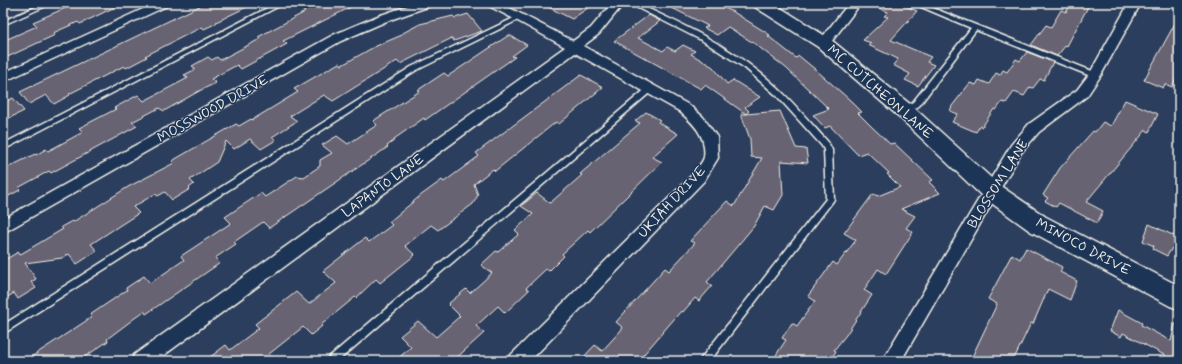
<svg xmlns="http://www.w3.org/2000/svg" width="1182" height="364" font-family="Mynerve,sans-serif">
<rect width="100%" height="100%" fill="#2c3e5d"/>
<filter id="ink" filterUnits="userSpaceOnUse"><feTurbulence type="fractalNoise" baseFrequency=".025" numOctaves="2"/><feDisplacementMap in="SourceGraphic" scale="8" xChannelSelector="R" yChannelSelector="G"/><feConvolveMatrix kernelMatrix="1 2 1 2 8 2 1 2 1" color-interpolation-filters="sRGB"/></filter>
<g filter="url(#ink)">
<g fill="#676373" stroke="#f4f1e8">
<path d="M77 3H123L80 24 78 22 53 33 55 35 3 59V41L37 26 33 22Z"/>
<path d="M206 3H255L216 22 217 23 204 29 202 27 145 56 147 57 126 68 124 66 69 94 70 95 54 104 46 95 29 104 20 92Z"/>
<path d="M293 3H315L320 7 329 3H359L283 41 287 44 241 69 237 65 211 79 216 83 201 90 164 111 159 108 132 122 137 126 51 173 49 171 18 188 20 190 3 199V170L35 154 36 155 46 149 48 151 83 132 79 128 116 109 114 108 138 95 144 101 188 78 184 75 196 69 192 66 208 57 212 60 217 57 220 60 260 39 258 37 305 12Z"/>
<path d="M540 3H595L572 19Z"/>
<path d="M662 3H715L735 13 770 35 768 36 796 58 799 56 816 70 851 101 862 112 858 113 871 126 890 144 894 143 933 180 929 182 940 193 901 209 915 216 906 228 913 232 886 274 878 269 864 290 872 295 846 335 834 350 836 351 830 361H772L786 340 782 338 792 323 797 326 815 301 808 296 833 262 837 265 856 240 844 233 873 194 878 196 900 187 887 174 889 173 867 152 858 155 830 126 825 128 813 115 829 109 786 68 755 44 728 27 717 35 704 28 708 26Z"/>
<path d="M867 3H899L917 11 891 40 931 57 927 62 934 65 918 86 905 80 910 74 893 65 898 59 868 45 871 43 863 40 888 17 884 16 888 12Z"/>
<path d="M1071 3H1090L1067 46 1066 45 1057 56 1031 45 1046 25 1051 27 1061 10 1066 12Z"/>
<path d="M468 14 482 31 454 41 452 38 400 64 397 61 333 101 324 95 290 116 297 121 272 137 276 140 261 149 250 139 234 149 226 141 217 162 190 180 194 184 189 188 190 189 172 200 165 192 158 196 155 194 133 207 139 213 91 244 97 251 77 264 69 254 62 258 25 263 36 279 31 282 36 288 18 299 14 293 3 300V261L18 252 19 255 63 229 61 227 72 221 73 222 128 187 174 163 172 161 236 124 239 126 251 119 252 120 298 92 294 89 339 63 342 65 374 47 402 35 401 34 420 24 453 16 455 18Z"/>
<path d="M649 15 660 21 638 38 663 51 667 47 675 51 683 45 695 51 691 54 713 67 727 84 733 80 760 97 745 107 749 111 746 114 780 111 796 148 806 149 808 163 781 161 783 195 774 210 765 206 754 226 707 282 712 286 699 301 695 298 683 312 681 311 638 361H580L595 345 602 351 623 328 616 322 665 268 669 271 695 243 690 241 727 201 734 206 762 158 751 157 750 139 741 114H746L705 85 701 89 614 41Z"/>
<path d="M1179 16V72L1172 87 1165 84 1163 88 1144 80Z"/>
<path d="M509 35 527 45 512 56 515 57 425 120 424 118 394 139 395 140 387 146 388 147 269 228 263 222 234 242 236 244 215 258 220 263 146 314 144 311 107 339 108 341 79 361H25L92 317 90 315 127 290 126 288 144 276 150 283 184 260 181 256 231 223 225 217 261 193 265 197 297 176 304 177 320 166V160L332 153 322 145 337 136 348 144 377 125 373 121 420 91 418 90 444 73 448 76Z"/>
<path d="M1027 52 1053 62 1044 80 1040 79 1033 88 1030 87 1024 96 1014 92 1006 103 1002 102 996 110 994 109 982 127 980 126 976 132 952 122 958 114 950 111 952 106 970 83 976 85 979 80 989 84 996 73 1000 75 1003 70 1007 72 1016 59 1020 61Z"/>
<path d="M581 75 603 87 559 124 556 122 495 171 493 169 474 184 478 195 473 204 438 230 431 225 405 246 415 255 380 283 376 279 356 298 355 297 321 325 322 326 311 335 303 327 269 354 275 361H205L226 345 230 350 259 328 255 324 296 292 309 304 336 283 323 271 365 238 369 242 392 225 389 222 420 196 442 180 444 182 479 156 476 153Z"/>
<path d="M13 98 24 111 3 121V103Z"/>
<path d="M1125 100 1158 114 1149 132 1146 130 1086 202 1103 211 1097 223 1059 203 1056 207 1045 201 1048 198 1043 195 1060 168 1093 131 1095 132 1103 122 1111 126Z"/>
<path d="M646 112 660 120 658 122 678 134 652 157 662 162 590 232 588 230 562 254 564 256 549 271 546 269 526 288 529 290 505 313 498 306 476 326 484 333 453 361H395L411 347 400 336 418 321 436 337 460 316 448 304 466 289 470 293 492 273 481 265 496 251 498 252 519 234 515 230 533 214 521 206 537 193 550 203 582 175 580 174 640 123 635 121Z"/>
<path d="M1149 224 1179 238V252L1172 248 1167 256 1153 249 1154 246 1143 241Z"/>
<path d="M1026 248 1062 267 1060 272 1077 281 1070 300 1048 289 1033 324 1031 323 1013 361H970L997 304 988 299 1012 254 1020 259Z"/>
<path d="M1118 310 1142 323 1141 325 1171 341 1175 324 1179 325V361H1165L1166 356 1123 333 1121 337 1110 331Z"/>
</g>
<g fill="none" stroke-linecap="round" stroke-linejoin="round">
<defs>
<g id="lane">
<path d="M45 3H53L3 25V21Z"/>
<path d="M277 3H285L3 150V144Z"/>
<path d="M628 3H636C679 23 722 42 759 72 785 92 806 118 828 142L832 150 834 199 833 201 710 361H699L826 199 824 150 822 146 776 95 745 68 703 41Z"/>
<path d="M912 3H920L1097 73 1098 75 1095 77H1093L976 30 919 106 907 112H901L900 110 901 108 913 102 971 28Z"/>
<path d="M520 15 523 17 522 18 415 71 3 334V325L411 67Z"/>
<path d="M648 87H650L654 89 338 361H326L328 358Z"/>
</g>
<g id="street">
<path d="M156 3H171L169 5 3 82V73Z"/>
<path d="M416 3H435L433 5 387 21 341 41 3 233V219L333 35 378 16Z"/>
<path d="M485 3H500L573 41 591 28 612 3H624L599 34 583 46 689 105 703 117 717 137 718 158 704 181 530 361H509L511 355 694 173C697 168 703 162 704 157 707 136 693 123 679 111L575 53 156 361H132L134 355 565 47 516 20 487 5Z"/>
<path d="M849 3H861L828 46H820L818 43 820 40Z"/>
<path d="M1129 3H1141L1101 75 1087 96 1039 132 1021 153 901 361H882L1011 145 1029 124 1077 90 1090 73Z"/>
</g>
<path id="secondary" d="M753 3H773L830 39 911 105 999 185 1046 217 1179 286V309L1170 306 1030 231 983 197 897 115 818 47 755 7Z"/>
</defs>
<use href="#lane" stroke="#f4f1e8" stroke-width="3"/>
<use href="#street" stroke="#f4f1e8" stroke-width="3"/>
<use href="#secondary" stroke="#f4f1e8" stroke-width="3"/>
<use href="#lane" fill="#1d3557" fill-rule="evenodd"/>
<use href="#street" fill="#1d3557" fill-rule="evenodd"/>
<use href="#secondary" fill="#1d3557" fill-rule="evenodd"/>
</g>
</g>
<g text-anchor="middle" dominant-baseline="central" stroke-width="3" stroke-linejoin="round" paint-order="stroke">
<g font-size="14" fill="#f4f1e8" stroke="#1d3557">
<text transform="translate(880 92) rotate(41)">MC CUTCHEON LANE</text>
<text transform="translate(213 109) rotate(-29)">MOSSWOOD DRIVE</text>
<text transform="translate(998 184) rotate(-58)">BLOSSOM LANE</text>
<text transform="translate(383 186) rotate(-36)">LAPANTO LANE</text>
<text transform="translate(672 202) rotate(-47)">UKIAH DRIVE</text>
<text transform="translate(1083 247) rotate(28)">MINOCO DRIVE</text>
</g>
</g>
<rect width="1182" height="364" fill="none" stroke="#1d3557" stroke-width="16"/>
<rect x="8" y="8" width="1166" height="348" fill="none" stroke="#f4f1e8" stroke-width="1.5" filter="url(#ink)"/>
</svg>
